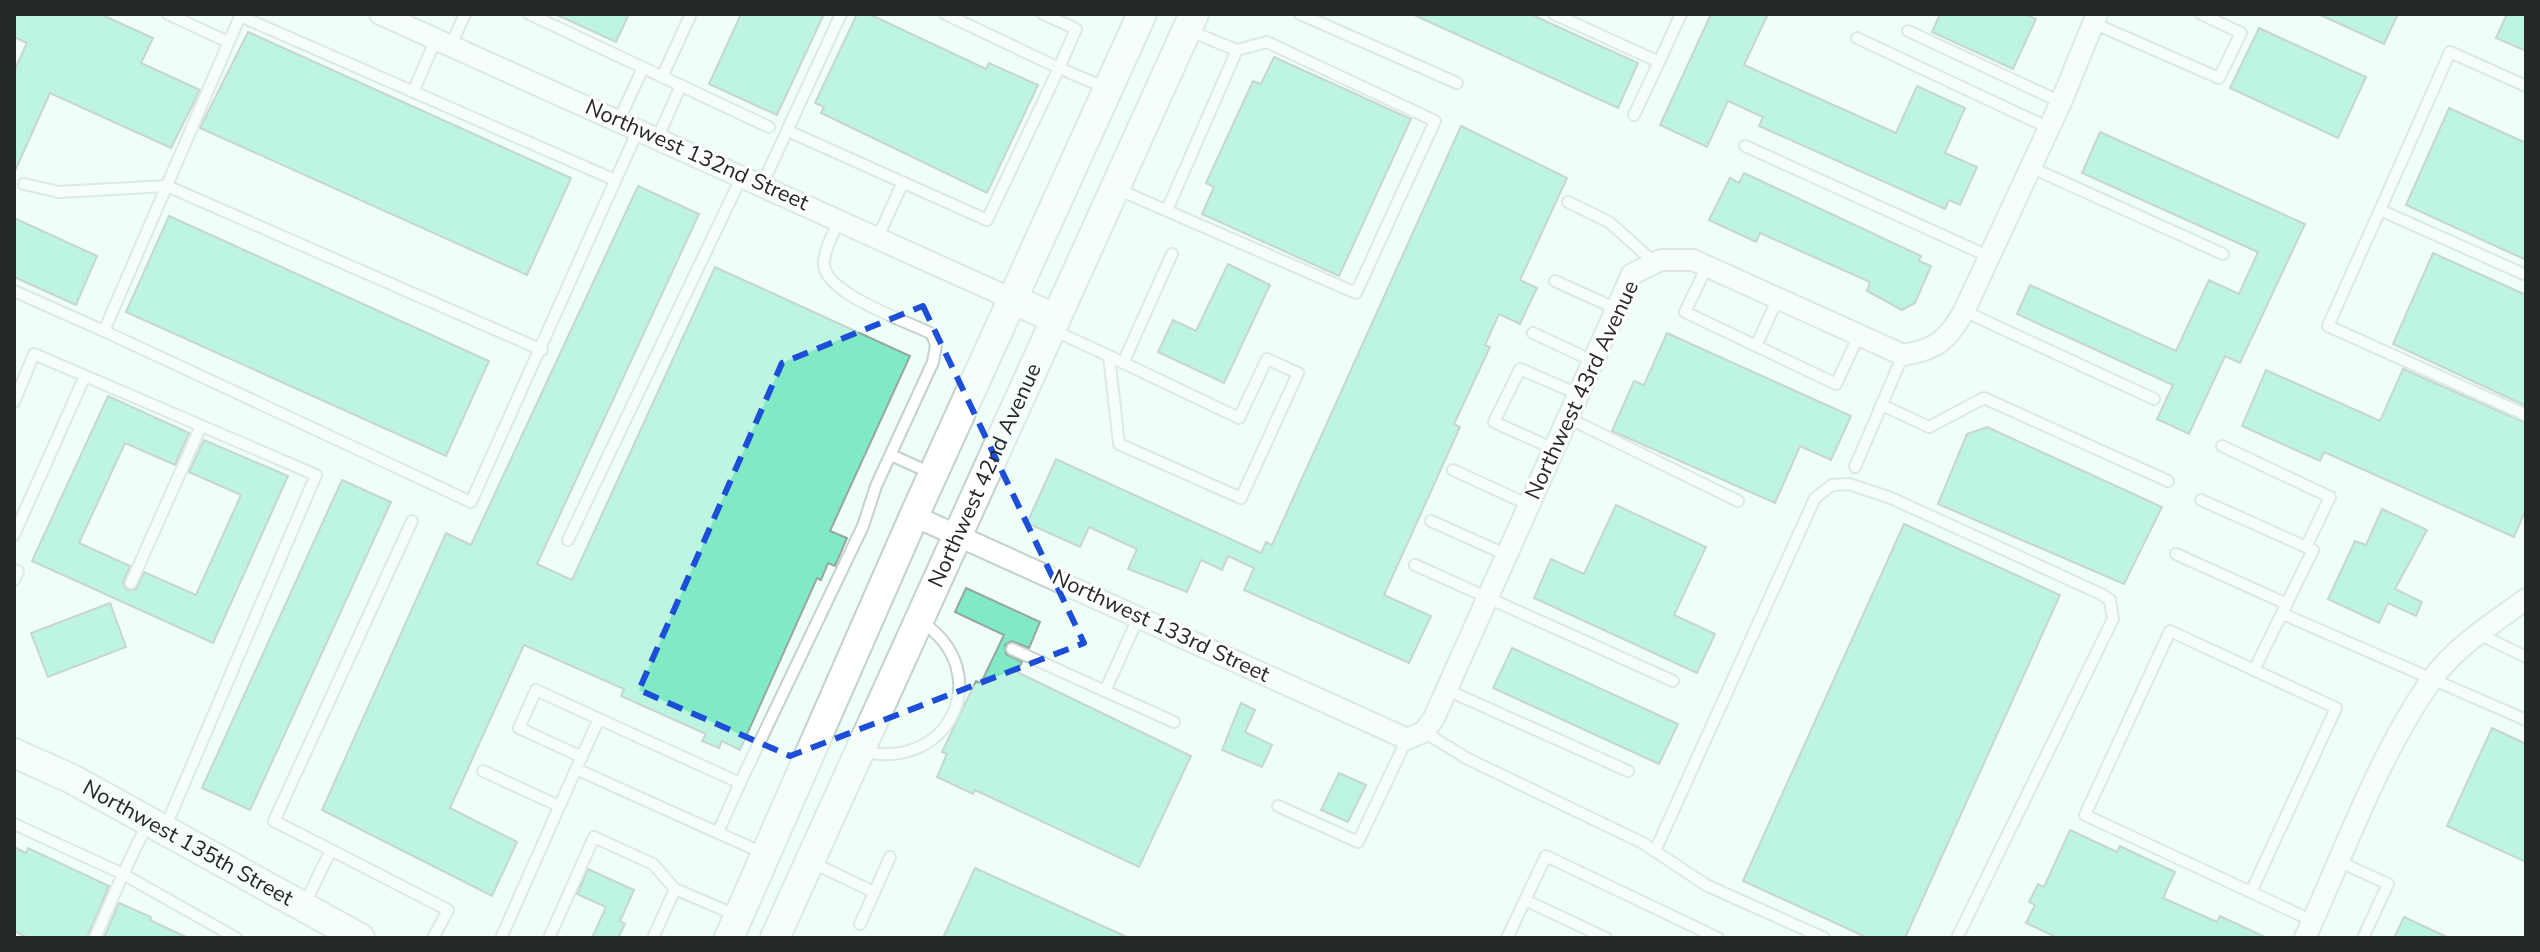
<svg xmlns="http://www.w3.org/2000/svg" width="2540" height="952" font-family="'Nunito Sans',sans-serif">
<rect width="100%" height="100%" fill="#effef7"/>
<g fill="#80eac5" stroke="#97a6a0" stroke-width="2">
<path d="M14 14H100L153 38 141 63 200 90 171 148 50 93 14 173V71L27 43 14 37Z"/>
<path d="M555 14H629L616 42Z"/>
<path d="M741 14H824L777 115 709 84Z"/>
<path d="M857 14H869L986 69 989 63 1038 85 987 193 821 113 824 107 815 103Z"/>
<path d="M1412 14H1530L1638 63 1618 108Z"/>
<path d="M1711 14H1768L1744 65 1896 133 1917 86 1965 108 1945 153 1977 167 1960 205 1949 200 1945 209 1759 126 1763 117 1728 101 1707 147 1660 125Z"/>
<path d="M1940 14H2025L2036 19 2013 69 1932 32Z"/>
<path d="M2318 14H2398L2384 44Z"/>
<path d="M2507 14H2526V51L2496 38Z"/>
<path d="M2259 28 2366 77 2338 138 2230 88Z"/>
<path d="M248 32 571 178 527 275 200 128Z"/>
<path d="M1274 57 1411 119 1339 276 1202 214 1214 187 1206 183 1253 81 1261 84Z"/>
<path d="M2449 108 2526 143V260L2406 205Z"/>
<path d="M1461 126 1567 178 1520 280 1537 288 1520 324 1499 314 1485 345 1490 347 1454 424 1460 427 1384 595 1431 616 1409 663 1244 590 1254 568 1228 556 1222 570 1201 560 1187 592 1128 569 1137 549 1089 527 1080 547 1027 523 1056 459 1261 553 1266 542 1272 545Z"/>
<path d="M2100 132 2305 224 2240 363 2225 356 2189 434 2157 419 2173 385 2017 314 2030 285 2176 351 2209 280 2239 294 2258 252 2082 173Z"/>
<path d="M1744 173 1921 256 1919 261 1931 266 1915 303 1902 310 1867 291 1870 282 1760 233 1756 242 1709 220 1730 178 1739 183Z"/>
<path d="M638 186 699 214 537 564 572 580 715 267 910 356 830 531 847 538 835 566 828 563 821 580 817 578 740 750 722 741 719 748 702 741 706 734 621 696 624 689 524 645 450 808 517 842 492 896 322 810 446 533 471 545Z"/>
<path d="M169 216 489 361 446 456 126 312Z"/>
<path d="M14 218 97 256 76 305 14 277Z"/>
<path d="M2433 253 2526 295V406L2393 344Z"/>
<path d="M1228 264 1270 285 1224 383 1158 352 1173 320 1196 331Z"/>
<path d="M1667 333 1851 416 1831 460 1800 446 1775 503 1612 431 1634 381 1644 385Z"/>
<path d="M2403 369 2526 423V509L2514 537 2324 452 2320 461 2242 426 2266 370 2380 421Z"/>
<path d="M108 396 189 433 175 465 125 443 79 543 130 566 123 583 127 590 136 589 144 572 196 595 241 495 189 472 204 440 288 476 213 643 32 561Z"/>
<path d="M1987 427 2162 507 2124 584 1938 504 1967 434Z"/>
<path d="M342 480 391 502 250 810 202 788Z"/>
<path d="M1616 505 1706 547 1674 615 1715 634 1697 673 1534 598 1551 559 1584 574Z"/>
<path d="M2382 509 2427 530 2395 589 2422 602 2416 616 2388 603 2379 623 2328 599 2355 541 2366 545Z"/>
<path d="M1904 524 2060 595 1905 938H1868L1743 881Z"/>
<path d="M966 588 1040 622 1029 648 1012 641 1005 645 1006 654 1022 662 1017 672 1191 756 1139 867 975 790 973 794 937 777 947 754 942 752 976 681 981 683 1004 635 955 612Z"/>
<path d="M110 603 126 647 48 677 31 633Z"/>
<path d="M1512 648 1678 724 1659 764 1493 688Z"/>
<path d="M1241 703 1255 710 1245 732 1272 745 1262 767 1222 750Z"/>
<path d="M2492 728 2526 744V862L2447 826Z"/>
<path d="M1339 773 1366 785 1348 822 1321 810Z"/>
<path d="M2070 830 2117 852 2120 846 2175 872 2163 898 2217 922 2220 916 2267 938H2058L2026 923 2035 905 2029 902 2038 884 2044 887Z"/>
<path d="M14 847 26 853 28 848 109 886 87 938H28L14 931Z"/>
<path d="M975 868 1129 938H943Z"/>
<path d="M588 869 634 890 620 921 625 924 618 938H592L606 907 577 894Z"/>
<path d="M119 903 151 917 150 920 188 938H104Z"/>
<path d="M2404 917 2449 938H2394Z"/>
</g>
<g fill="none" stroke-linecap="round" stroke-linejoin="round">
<defs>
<g id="lane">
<path d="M168 14 228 42"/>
<path d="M241 14 104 331 471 502 638 130"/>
<path d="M529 14 769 127"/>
<path d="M1043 14 1076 29 1059 68 1106 88"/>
<path d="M1300 14 1457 83"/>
<path d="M1554 14 1659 62 1681 14"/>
<path d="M240 16 615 180"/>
<path d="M2093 23 2219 78 2241 33 2201 14"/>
<path d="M1908 31 2061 102"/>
<path d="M1857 38 2049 128"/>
<path d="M451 45 465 14"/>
<path d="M662 77 691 14"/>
<path d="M413 92 436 39"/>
<path d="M1634 115 1659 62"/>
<path d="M619 120 643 68"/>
<path d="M788 131 987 220 1059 68 945 14"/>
<path d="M658 137 681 85"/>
<path d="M1745 146 1988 256"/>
<path d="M2030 167 2223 254"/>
<path d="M24 184 59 192 167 186 542 350"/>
<path d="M762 185 841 14"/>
<path d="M1117 189 1356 293 1435 121 1267 42 1237 50 1187 30"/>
<path d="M1568 202 1609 222 1655 263"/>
<path d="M1167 210 1237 50"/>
<path d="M2380 210 2450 52 2526 86"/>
<path d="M878 237 903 182"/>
<path d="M1707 266 1685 312 1836 384 1859 335"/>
<path d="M2526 275 2380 210 2328 326 2526 415"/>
<path d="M1555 281 1617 309"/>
<path d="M14 291 104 331"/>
<path d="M1964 311 2154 399"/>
<path d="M1053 330 1109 356 1119 444 1241 498 1298 373 1267 359 1239 418 1109 356"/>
<path d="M1533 333 1593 361"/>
<path d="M1756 346 1778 298"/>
<path d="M1123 363 1172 254"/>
<path d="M14 402 34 354 316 475 165 828"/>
<path d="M1882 405 1929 427 1984 398 2168 481"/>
<path d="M1568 418 1738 501"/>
<path d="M2222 446 2330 497 2306 547"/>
<path d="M1554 449 1494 422 1520 369 1578 394"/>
<path d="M891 455 933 474"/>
<path d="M1855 467 1903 355"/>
<path d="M1453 470 1529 505"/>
<path d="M2201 500 2313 550 2254 670"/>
<path d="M1431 521 1507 555"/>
<path d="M14 535 85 376"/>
<path d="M568 540 742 176"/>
<path d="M2176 554 2287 604"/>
<path d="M1415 565 1673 681"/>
<path d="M14 570 18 571 14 580"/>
<path d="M131 583 201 426"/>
<path d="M2283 614 2526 720"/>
<path d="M2479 634 2526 657"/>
<path d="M1012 649 1105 691 1139 616"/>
<path d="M1447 690 1628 771"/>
<path d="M1105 691 1174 722"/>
<path d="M1424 732 1468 759 1643 843 1706 885 1824 938"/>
<path d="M862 751C949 773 997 673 922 622"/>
<path d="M582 757 519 728 536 690 599 719"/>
<path d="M576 769 599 719 740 783 718 832"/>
<path d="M483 771 559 806"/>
<path d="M740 783 863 526 876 486 933 362 936 345 932 334C907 321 820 293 824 261 825 247 834 233 839 220"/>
<path d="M1278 806 1358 842 1407 739"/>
<path d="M14 824 123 874 148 822"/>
<path d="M331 850 448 910 433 938"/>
<path d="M1655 851 1815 498 1832 485 1849 484 1891 498 2101 594 2110 600 2113 619 1957 938"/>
<path d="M811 862 874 892"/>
<path d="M2340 862 2388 884 2363 938"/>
<path d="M2251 892 2336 708 2170 631 2085 815 2313 921"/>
<path d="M1525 900 1606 938"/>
<path d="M304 905 331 850 274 821 412 521"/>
<path d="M860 924 890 857"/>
<path d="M95 938 123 874 236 938"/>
<path d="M501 938 576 769 763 853"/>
<path d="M549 938 594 837 653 864 675 889"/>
<path d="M653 938 675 889 738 916"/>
<path d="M1507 938 1546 856 1718 938"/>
</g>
<g id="street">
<path d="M380 14 1012 299"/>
<path d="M914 516 1407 739 1424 732 1434 718 1632 274 1661 260H1693L1903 355C1936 350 1948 340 1964 311L2061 102 2097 14"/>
<path d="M2305 938C2343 855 2380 751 2433 678 2457 645 2494 623 2526 599"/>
</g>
<g id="secondary">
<path d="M1012 299 1056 319"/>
<path id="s1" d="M14 753 72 779 360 938"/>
<path d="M729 938 914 516 1142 14"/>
<path id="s2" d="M775 938 1194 14"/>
</g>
</defs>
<use href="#lane" stroke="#c3d2cc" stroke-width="14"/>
<use href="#street" stroke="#c3d2cc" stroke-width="24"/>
<use href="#secondary" stroke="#c3d2cc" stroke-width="32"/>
<use href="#lane" stroke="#fff" stroke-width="10"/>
<use href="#street" stroke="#fff" stroke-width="20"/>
<use href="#secondary" stroke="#fff" stroke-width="28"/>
</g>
<path d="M0 0H2540V952H0ZM923 306 1084 643 790 756 639 690 782 363Z" fill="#effef7" fill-opacity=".55" fill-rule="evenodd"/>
<path fill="none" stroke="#1d4ed8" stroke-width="6" stroke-dasharray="16 10" stroke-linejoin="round" d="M923 306 1084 643 790 756 639 690 782 363Z"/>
<g text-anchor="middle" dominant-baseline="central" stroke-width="6" stroke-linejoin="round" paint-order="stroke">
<g font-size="22" fill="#242927" stroke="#fff">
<text transform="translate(697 155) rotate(24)">Northwest 132nd Street</text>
<text transform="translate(1582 390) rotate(-65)">Northwest 43rd Avenue</text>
<text stroke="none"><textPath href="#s2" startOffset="508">Northwest 42nd Avenue</textPath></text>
<text transform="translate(1161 626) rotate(25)">Northwest 133rd Street</text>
<text stroke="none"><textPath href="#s1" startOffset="196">Northwest 135th Street</textPath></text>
</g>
</g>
<rect width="2540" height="952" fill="none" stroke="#242927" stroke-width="32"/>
</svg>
